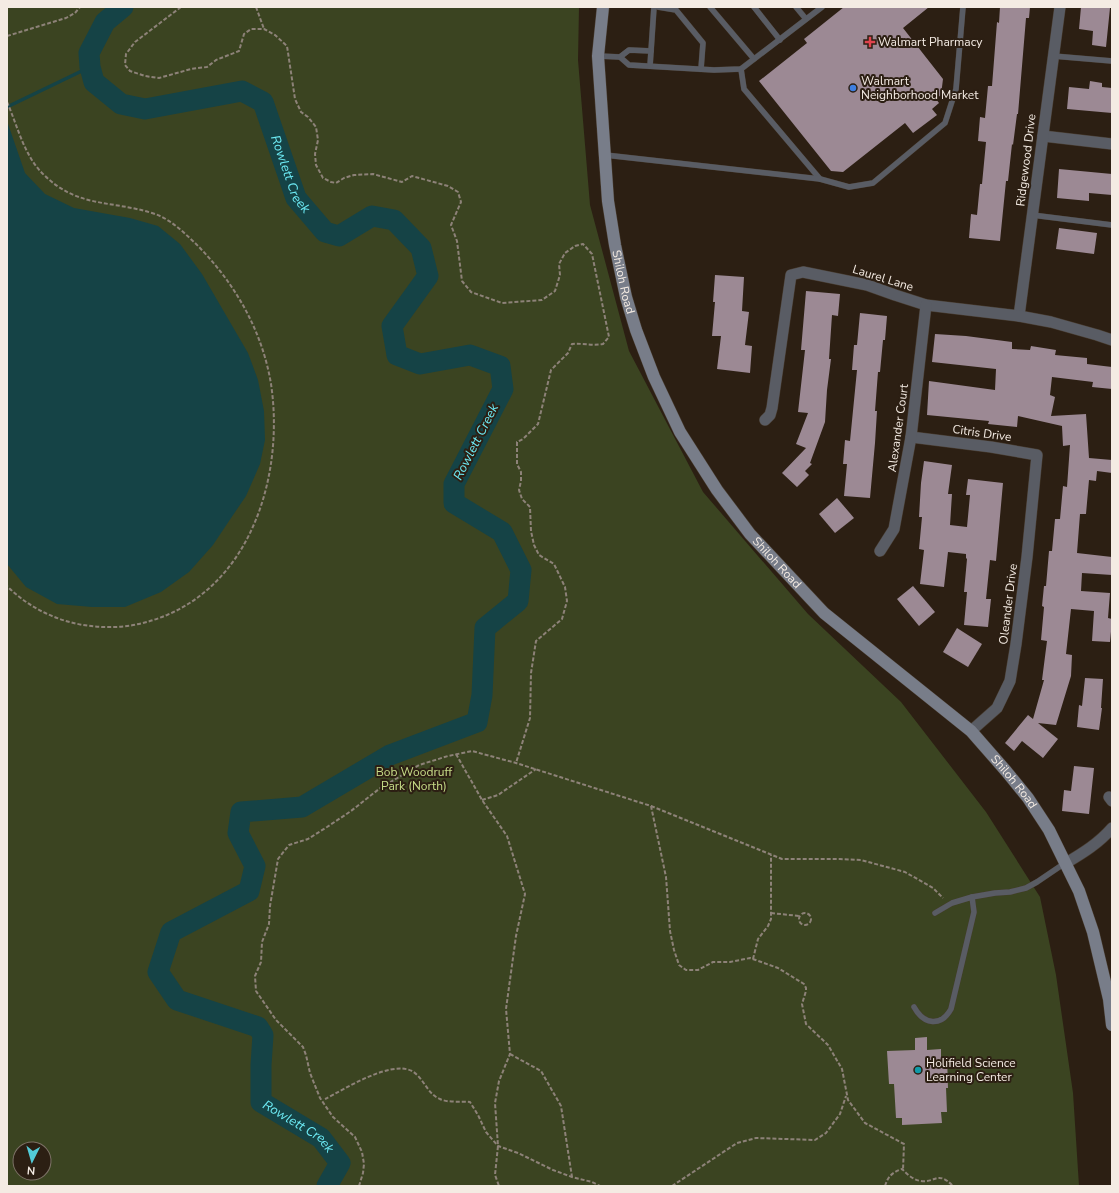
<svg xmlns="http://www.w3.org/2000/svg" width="1119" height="1193" font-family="'Nunito Sans',sans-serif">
<rect width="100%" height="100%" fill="#2c1f13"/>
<path fill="#3b4421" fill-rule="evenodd" d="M7 7H579L578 60 590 205 629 351 703 492 808 614 901 702 986 812 1040 897 1056 975 1073 1093 1079 1186H7ZM20 1149H44V1173H20Z"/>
<path fill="#154346" d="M7 121 25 173 45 194 74 208 130 218 158 226 180 244 202 274 248 353 258 380 264 411 265 440 260 464 246 496 229 521 213 545 189 572 161 592 125 607H92L57 604 26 587 7 564Z"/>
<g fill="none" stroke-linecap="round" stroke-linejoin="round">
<path stroke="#154346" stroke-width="3.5" d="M7 107 90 67"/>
<path stroke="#154346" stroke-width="21" id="s1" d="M123 7 105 22 89 53 90 67 94 82 121 104 145 109 242 91 263 102 296 198 325 232 339 236 372 216 394 220 421 248 428 276 392 326 397 355 420 364 470 355 500 366 503 389 454 484V503L502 532 521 570 518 601 485 628 482 695 477 722 390 755 302 807 241 812 238 833 255 866 249 891 171 932 158 972 177 1000 258 1027 263 1035 261 1065V1102L321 1138 340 1163 327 1186"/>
</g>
<g fill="#9c8994">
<path d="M844 7H929L903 28 943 79 941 95 936 99 939 103 932 109 937 115 913 133 905 123 843 172 831 171 759 81 807 43 804 39Z"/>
<path d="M1000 7H1030L1029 18H1026L1018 114H1017L1013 145 1012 144 1008 181H1006L1000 241 969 238 971 214 977 215 980 184H982L986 142 978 141 980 117 985 118 988 86H992L997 22 999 23Z"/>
<path d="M1081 7 1110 8 1106 47 1092 45 1093 31 1079 29Z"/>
<path d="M1090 81 1102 83V87L1112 88V113L1067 109 1069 87 1089 89Z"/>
<path d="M1059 169 1112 174V195L1089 193V201L1057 198Z"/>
<path d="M1059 228 1097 233 1094 254 1056 249Z"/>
<path d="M715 275 744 277 742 311 749 312 745 345 752 346 750 373 717 369 721 336H712L715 302H713Z"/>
<path d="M806 291 840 294 838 316 832 315 829 359H831L827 390 825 422 810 463 812 464 805 471 809 475 797 487 782 473 806 448 796 444 808 413 798 412 805 350H801Z"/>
<path d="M860 313 887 316 885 340H883L880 372H878L875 411H877L875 443 870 498 844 496 847 464H843L845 440 850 441 857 370H852L854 345H857Z"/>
<path d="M935 334 966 336 1012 342V349L1030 350 1031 346 1056 350 1055 355 1087 358V364L1112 367V389L1092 387 1093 382 1052 377 1050 395 1055 397 1051 416 1086 414 1089 458 1112 460V473L1097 471 1096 481 1089 480 1086 514H1080L1077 553 1112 557V575L1082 573 1081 591 1110 593 1108 618 1112 619V621L1110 642 1092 641 1094 611 1071 609 1066 654 1072 655 1071 676 1056 725 1038 723 1058 739 1043 758 1022 741 1014 751 1005 743 1028 715 1033 719 1044 680H1042L1047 641 1041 640 1044 607 1042 606 1044 586H1046L1049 551H1052L1055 519H1060L1063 486 1067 487 1070 445 1063 446 1062 426 1018 416 1017 427 988 424 989 421 927 415 929 381 995 390 996 369 932 362Z"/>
<path d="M924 461 952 465 948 494H952L950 525 967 527 970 495H966L968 479 1003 483 996 561 990 560 986 599H991L988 627 964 625 967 592H964L967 559 966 558V554L948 552 944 587 920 584 924 550 919 549 922 517H919L921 483Z"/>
<path d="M837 498 854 518 835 533 819 514Z"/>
<path d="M913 586 935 612 919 626 897 599Z"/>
<path d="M957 628 982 644 968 667 943 652Z"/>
<path d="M1085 678 1103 679 1101 708H1102L1099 730 1077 727 1079 705 1082 706Z"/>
<path d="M1074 766 1094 768 1089 814 1062 811 1064 790 1071 791Z"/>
<path d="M927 1037V1050L941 1049V1057H947L948 1088H946L947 1112H941L942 1123 902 1125V1118H896L894 1084H889L887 1051 915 1050V1038Z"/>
</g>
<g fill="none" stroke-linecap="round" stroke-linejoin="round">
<defs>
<g id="lane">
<path d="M658 7 676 10 703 43 701 69"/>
<path d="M710 7 754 59"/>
<path d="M754 7 780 40"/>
<path d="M796 7 806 19"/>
<path d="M598 56 620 57 629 50 651 51"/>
<path d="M1053 56 1112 61"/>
<path d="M620 57 629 65 714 70 741 69 822 7"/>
<path d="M650 66 654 7"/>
<path d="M741 69 744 89 820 179 849 187 873 183 945 123 956 89 963 7"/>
<path d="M605 155 820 179"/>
<path d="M1032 215 1112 225"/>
<path d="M972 897 995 893 1010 892 1026 888 1037 882 1065 863"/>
<path d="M914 1007C924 1025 941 1027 951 1009L974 912 972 897 952 903 935 913"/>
</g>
<g id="street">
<path d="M1043 136 1112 144"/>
<path d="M1019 316 1060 7"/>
<path d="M765 420 770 415 772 408 791 275 803 272 867 285 895 295 926 305 1019 316 1051 322 1097 335 1112 340"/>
<path d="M911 437 991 447 1037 455 1027 557 1016 644 1010 681 997 708 971 731"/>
<path d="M880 551 894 529 911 437 926 305"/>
<path d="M1109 797 1112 801"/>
<path d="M1066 863C1083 853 1099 843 1112 828"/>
</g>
<g id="secondary">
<path id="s2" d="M603 7 598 56 608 201 615 245 626 297 636 330 654 377 680 432 717 490 750 534 824 613 971 731 1006 771 1028 798 1049 830 1079 891 1093 932 1109 999 1112 1025"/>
</g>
</defs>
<use href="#lane" stroke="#483c30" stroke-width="6"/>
<use href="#street" stroke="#483c30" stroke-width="12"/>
<use href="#secondary" stroke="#483c30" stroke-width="13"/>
<g stroke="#8d8278" stroke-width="2" stroke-dasharray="4 2" stroke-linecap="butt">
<path d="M181 7 135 42 126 54 125 65 130 71 145 76 159 78 191 69 207 67 216 60 239 51 244 34 251 29H264L275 35 287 46 295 99 301 112 308 117 316 127 318 140 315 154 316 165 323 178 331 182 336 183 344 178 354 175 373 174 402 182 412 176 448 186 458 192 461 202 451 225 457 241 462 281 471 292 502 303 542 300 555 291 560 275 559 264 565 253 575 246 583 244 592 254 609 337 603 344C592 346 584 343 572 344L568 353 551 370 538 424 523 439 517 442V464L521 472V481L519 490 522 499 530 507 531 531 534 545 539 555 554 564 565 587 567 601 562 619 536 641 531 673 530 718 516 763"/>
<path d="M256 7 264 29"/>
<path d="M7 36 66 18 75 13 80 7"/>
<path d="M7 102C18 127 24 156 44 175 78 208 110 200 152 213 169 218 181 230 194 242 233 280 262 329 271 384 284 471 254 578 167 615 150 622 131 627 112 627 73 628 35 614 7 586"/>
<path d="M456 754 482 800 507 836 525 894 516 936 506 1009 510 1054 499 1081 495 1103 498 1146 495 1175 499 1186"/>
<path d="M482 800 498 795 536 769"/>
<path d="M651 806 782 859H840L861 860 905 872 933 888 943 898"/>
<path d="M771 913 799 916"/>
<circle cx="805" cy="919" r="6"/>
<path d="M753 959 758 939 768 926 771 919V855"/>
<path d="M510 1054 541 1071 561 1106 572 1177"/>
<path d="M325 1099C345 1089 390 1060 412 1071 424 1078 427 1094 440 1099 448 1103 461 1101 470 1102L478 1115 486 1132 498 1146 518 1153 553 1170 572 1177 592 1182 600 1186"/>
<path d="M359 1186 363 1173 364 1164 362 1152 355 1137 333 1117 320 1098 310 1073 306 1055 303 1047 276 1020 256 991 255 976 261 962 262 942 269 924 270 906 278 859 289 845 308 839 327 827 351 811 379 789 419 765 448 756 472 751 516 763 651 806 666 877 670 931 674 950 679 965 686 970H698L713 962H730L750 958 778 968 804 984 806 988V991L802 1004 806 1024 828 1045 842 1069 848 1100 865 1123 904 1144 903 1170"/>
<path d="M672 1186 737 1143 756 1138 815 1140 826 1133 840 1114 846 1096"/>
<path d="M885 1186C888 1176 893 1172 902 1169 907 1174 913 1180 921 1181 936 1183 937 1170 953 1186"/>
</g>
<use href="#lane" stroke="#595c64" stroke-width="5.5"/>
<use href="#street" stroke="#595c64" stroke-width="11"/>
<use href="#secondary" stroke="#787d89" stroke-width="12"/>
</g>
<path fill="#e0444e" stroke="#2c1f13" stroke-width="1.5" d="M868 36h4v4h4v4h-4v4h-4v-4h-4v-4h4z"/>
<circle fill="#3f7fe0" stroke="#2c1f13" stroke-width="1.5" cx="853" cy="88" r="4"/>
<circle fill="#0f9aa8" stroke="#2c1f13" stroke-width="1.5" cx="918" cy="1070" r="4"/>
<g text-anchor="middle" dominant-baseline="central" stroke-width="4" stroke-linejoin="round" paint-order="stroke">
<g font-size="12" fill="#f4ebe3" stroke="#2c1f13" text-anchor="start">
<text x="878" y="42">Walmart Pharmacy</text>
<text x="861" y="81">Walmart<tspan x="861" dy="14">Neighborhood Market</tspan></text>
<text x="926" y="1063">Holifield Science<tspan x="926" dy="14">Learning Center</tspan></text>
</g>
<g font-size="12" fill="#f4ebe3" stroke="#2c1f13">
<text transform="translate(1026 160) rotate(-83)">Ridgewood Drive</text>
<text transform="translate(883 278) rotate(17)">Laurel Lane</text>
<text stroke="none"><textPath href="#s2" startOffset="277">Shiloh Road</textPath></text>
<text transform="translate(898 428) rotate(-82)">Alexander Court</text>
<text transform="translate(982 433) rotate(8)">Citris Drive</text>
<text stroke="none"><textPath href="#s2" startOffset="601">Shiloh Road</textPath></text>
<text transform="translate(1008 604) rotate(-83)">Oleander Drive</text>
<text stroke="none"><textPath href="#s2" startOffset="925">Shiloh Road</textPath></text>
</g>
<g font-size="12" fill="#c7dd88" stroke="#2c1f13">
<text x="414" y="772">Bob Woodruff<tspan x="414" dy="14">Park (North)</tspan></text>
</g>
<g font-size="13" font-style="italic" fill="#6deaf4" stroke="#2c1f13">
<text stroke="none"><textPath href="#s1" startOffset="347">Rowlett Creek</textPath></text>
<text transform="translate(476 442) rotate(-63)">Rowlett Creek</text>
<text stroke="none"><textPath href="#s1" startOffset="1885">Rowlett Creek</textPath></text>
</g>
</g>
<rect width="1119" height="1193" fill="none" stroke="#f4ebe3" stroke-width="16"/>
<g transform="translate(32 1161) rotate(185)"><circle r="19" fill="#2c1f13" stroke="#7c7166"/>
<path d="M0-3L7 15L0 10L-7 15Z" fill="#52cbd8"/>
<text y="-6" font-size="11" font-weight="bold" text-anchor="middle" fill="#f4ebe3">N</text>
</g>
</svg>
